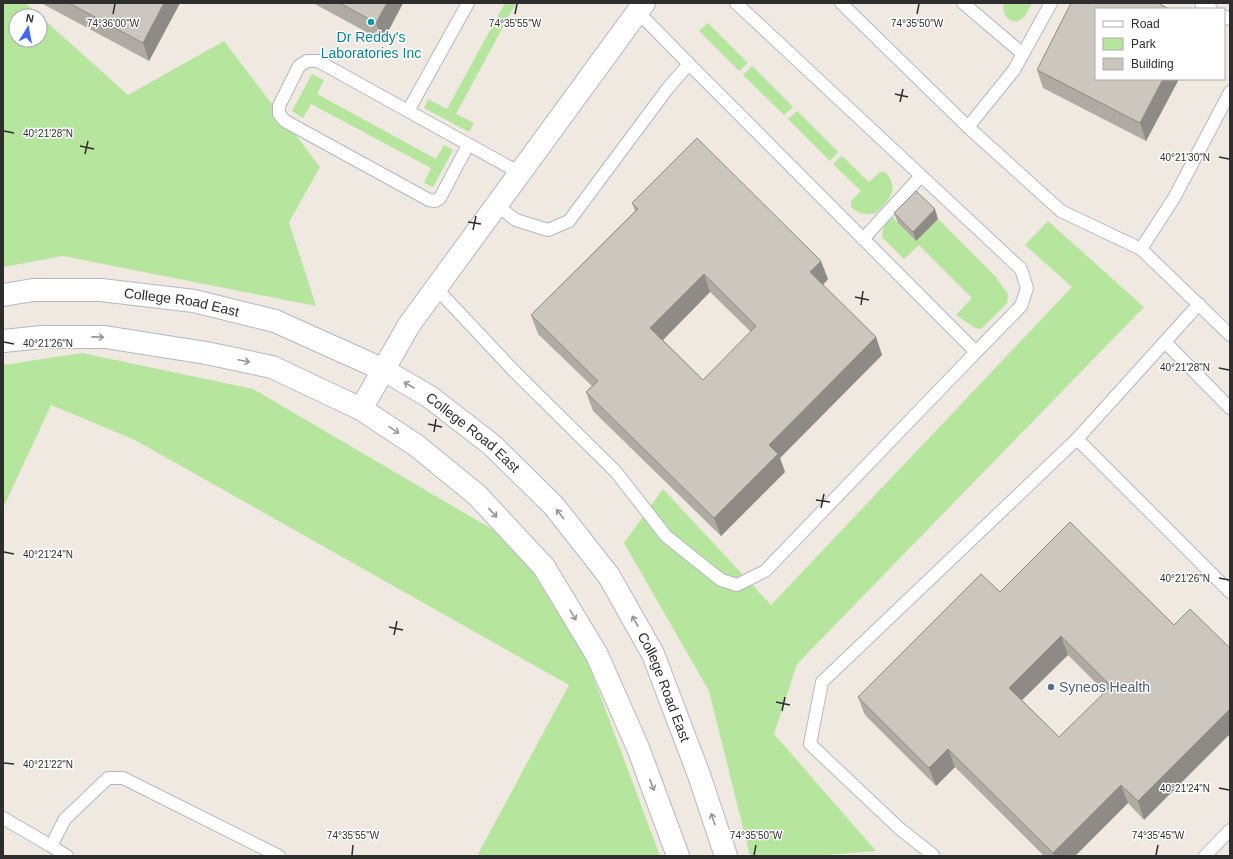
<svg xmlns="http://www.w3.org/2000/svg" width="1233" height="859" font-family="Helvetica,sans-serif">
<rect width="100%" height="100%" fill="#efe9e1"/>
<g fill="#b6e59e">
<path d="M3 3H25L40 16H16V40H40V16L128 95 224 41 320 167 289 222 316 306 63 256 3 267Z"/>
<path d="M505 3H516L456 114 474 123 469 132 424 108 428 99 447 109Z"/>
<path d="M1004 3H1032C1030 7 1027 13 1024 17 1014 28 1000 16 1004 3Z"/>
<path d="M708 23 748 63 739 71 699 31Z"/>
<path d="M752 66 793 107 784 115 743 75Z"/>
<path d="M312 74 324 80 317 94 436 159 444 145 453 150 433 187 424 183 431 168 311 104 303 118 292 111Z"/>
<path d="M797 111 838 152 830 161 788 119Z"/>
<path d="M842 156 869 182 880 172H885C901 189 889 200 876 213 866 215 858 214 851 207V201L861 191 833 164Z"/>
<path d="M892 217 916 241 938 219 995 276 1008 294 1007 303 981 329 975 328 956 315 972 298 919 245 904 259 882 237 884 225Z"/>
<path d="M1048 221 1144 307 797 664 774 734 876 851 814 856H750L709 691 624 543 663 489 771 605 1072 287 1025 245Z"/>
<path d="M82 353 253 389 514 542 587 660 660 856H477L569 685 135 440 51 405 3 508V365Z"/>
</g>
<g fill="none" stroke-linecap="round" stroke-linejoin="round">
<defs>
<g id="service">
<path d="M468 3 408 111 520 173"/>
<path d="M736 3 1021 269 1027 288 1021 306 976 352"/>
<path d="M841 3 968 127 1061 211 1141 249 1230 335"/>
<path d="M963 3 1023 54"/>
<path d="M1201 3 1211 9"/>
<path d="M638 12 689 64"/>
<path d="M1224 16 1230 19"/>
<path d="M408 111 318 61H307L299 66 279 106V114L285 121 429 200 435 201 440 198 468 145"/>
<path d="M968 127 1014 70 1051 3"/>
<path d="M863 239 921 176"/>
<path d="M1141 249 1174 198 1230 92"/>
<path d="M436 288 513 370 616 472 666 536 721 580 737 585 765 571 976 352 689 64 668 88 569 221 548 230 516 220 496 205"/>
<path d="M1199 304 1077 439 1230 592"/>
<path d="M1165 342 1230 408"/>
<path d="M3 818 51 846 65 819 108 778H123L279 856"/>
<path d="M51 846 67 856"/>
<path d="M933 856V855L900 829 810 744 822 682 1077 439"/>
<path d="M1205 856 1230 830"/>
</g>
<path id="minor" d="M361 409 409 325 644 3"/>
<g id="tertiary">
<path id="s1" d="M3 295 33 290H101L194 301 275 321 384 370 430 397 492 445 554 506 609 576 653 654 699 775 726 856"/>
<path d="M3 341 43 337H105L206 353 272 367 361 409 417 446 477 495 544 567 597 655 638 748 678 856"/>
</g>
</defs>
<use href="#service" stroke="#b4b7c1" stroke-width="14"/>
<use href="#minor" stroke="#b4b7c1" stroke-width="24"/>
<use href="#tertiary" stroke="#b4b7c1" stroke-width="24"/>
<use href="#service" stroke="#fff" stroke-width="12"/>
<use href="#minor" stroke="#fff" stroke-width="22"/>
<use href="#tertiary" stroke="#fff" stroke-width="22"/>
</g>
<g fill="#afaba4" fill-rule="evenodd">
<path d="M41 3H180L149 61Z"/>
<path d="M313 3H403L383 41Z"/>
<path d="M1037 70 1096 79H1179L1146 141 1043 88Z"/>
<path d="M632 203 828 279 823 285 876 337 882 355 780 458 785 472 721 536 593 411 586 392 592 386 538 334 531 315 635 211ZM710 292 751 332 703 380 663 340Z"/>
<path d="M894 213 938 219 916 241 898 223Z"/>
<path d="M1070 522 1144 820 1128 803 1075 856H1044L955 767 936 786 865 715 858 697 1000 592ZM1068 655 1105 692 1059 737 1022 700Z"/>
</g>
<g fill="#8e8b86">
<path d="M164 3H180L149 61 143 43Z"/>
<path d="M387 3H403L383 41 376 23Z"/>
<path d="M1163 79H1179L1146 141 1140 123Z"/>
<path d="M935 209 938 219 916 241 913 232Z"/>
<path d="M821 261 828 279 817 291 810 272Z"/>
<path d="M704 274 710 292 657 346 650 328Z"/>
<path d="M876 337 882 355 780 458 785 472 721 536 714 518 769 445Z"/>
<path d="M1061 636 1068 655 1016 706 1009 688Z"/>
<path d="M1230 709V734L1144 820 1138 801Z"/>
<path d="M948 749 955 767 936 786 929 768Z"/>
<path d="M1121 785 1128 803 1075 856H1054L1053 853Z"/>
</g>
<g fill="#cbc7bf" stroke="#8e8b86" fill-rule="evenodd">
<path d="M69 3H164L143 43Z"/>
<path d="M340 3H387L376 23Z"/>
<path d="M1071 3H1158L1169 9H1096V79H1163L1140 123 1037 70Z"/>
<path d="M697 138 821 261 810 272 876 337 769 445 778 454 714 518 586 392 598 381 531 315 638 209 632 203ZM704 274 756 326 703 380 650 328Z"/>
<path d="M916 191 935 209 913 232 894 213Z"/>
<path d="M1070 522 1174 625 1190 609 1230 648V709L1138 801 1121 785 1053 853 948 749 929 768 858 697 981 574 1000 592ZM1061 636 1111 686 1059 737 1009 688Z"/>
</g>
<defs><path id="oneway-shaft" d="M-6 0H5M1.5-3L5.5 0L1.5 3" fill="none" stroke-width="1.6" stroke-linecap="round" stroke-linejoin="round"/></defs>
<g stroke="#969696">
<use href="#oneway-shaft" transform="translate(98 337) rotate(1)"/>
<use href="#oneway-shaft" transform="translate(244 361) rotate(12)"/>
<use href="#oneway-shaft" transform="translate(409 385) rotate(-150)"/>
<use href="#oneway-shaft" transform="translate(394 430) rotate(34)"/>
<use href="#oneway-shaft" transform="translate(493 513) rotate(47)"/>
<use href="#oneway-shaft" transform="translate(560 514) rotate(-128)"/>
<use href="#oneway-shaft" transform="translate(573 615) rotate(59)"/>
<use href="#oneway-shaft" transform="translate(635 621) rotate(-119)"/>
<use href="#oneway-shaft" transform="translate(652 785) rotate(70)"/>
<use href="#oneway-shaft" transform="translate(713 819) rotate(-108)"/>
</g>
<path fill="none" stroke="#2e2e2e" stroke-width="1.5" d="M113 14 115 4M515 14 517 4M917 14 919 4M895 94 908 97M900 102 903 89M4 131 14 133M80 146 94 149M85 154 88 141M1219 157 1229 159M468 222 481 224M473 230 476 216M855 297 869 300M861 305 863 291M4 342 14 344M1219 368 1229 370M428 424 442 427M434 432 436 419M816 500 830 502M821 508 824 494M4 552 14 554M1219 578 1229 580M389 627 403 630M394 635 397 621M776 702 790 705M782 711 785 697M4 763 14 764M1219 788 1229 790M352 855 353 845M754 855 756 845M1156 855 1158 845"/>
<circle fill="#0f9aa8" stroke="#fff" stroke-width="1.5" cx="371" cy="22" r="4"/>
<circle fill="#5c6f8a" stroke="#fff" stroke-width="1.5" cx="1051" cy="687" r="4"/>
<g text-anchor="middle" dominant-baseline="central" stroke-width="3" stroke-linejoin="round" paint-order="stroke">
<g font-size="14" fill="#0d838f" stroke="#fff">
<text x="371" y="37">Dr Reddy's<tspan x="371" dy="16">Laboratories Inc</tspan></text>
</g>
<g font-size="14" fill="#2e2e2e" stroke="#fff">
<text stroke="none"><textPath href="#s1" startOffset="180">College Road East</textPath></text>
<text stroke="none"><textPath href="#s1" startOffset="504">College Road East</textPath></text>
<text stroke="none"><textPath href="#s1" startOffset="827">College Road East</textPath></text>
</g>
<g font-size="14" fill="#4e5e75" stroke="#fff" text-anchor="start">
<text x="1059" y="687">Syneos Health</text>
</g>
</g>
<g font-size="10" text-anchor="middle" fill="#2e2e2e" stroke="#fff" stroke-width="3" stroke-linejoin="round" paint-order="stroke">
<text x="113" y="27">74°36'00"W</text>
<text x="515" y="27">74°35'55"W</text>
<text x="917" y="27">74°35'50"W</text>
<text x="48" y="137">40°21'28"N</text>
<text x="1185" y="161">40°21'30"N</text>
<text x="48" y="347">40°21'26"N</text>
<text x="1185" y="371">40°21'28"N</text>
<text x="48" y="558">40°21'24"N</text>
<text x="1185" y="582">40°21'26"N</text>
<text x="48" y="768">40°21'22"N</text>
<text x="1185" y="792">40°21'24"N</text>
<text x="353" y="839">74°35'55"W</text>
<text x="756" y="839">74°35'50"W</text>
<text x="1158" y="839">74°35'45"W</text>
</g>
<rect width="1233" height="859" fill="none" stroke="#2e2e2e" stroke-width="8"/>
<rect x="1095" y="8" width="130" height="72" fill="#ffffff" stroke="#ababab"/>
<rect x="1103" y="21" width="20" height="6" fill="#ffffff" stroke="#ababab"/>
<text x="1131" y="28" font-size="12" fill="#2e2e2e">Road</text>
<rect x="1103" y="38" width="20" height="12" fill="#b6e59e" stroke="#ababab"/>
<text x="1131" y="48" font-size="12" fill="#2e2e2e">Park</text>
<rect x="1103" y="58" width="20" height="12" fill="#cbc7bf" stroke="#ababab"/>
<text x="1131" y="68" font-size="12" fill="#2e2e2e">Building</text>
<g transform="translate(28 28) rotate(11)"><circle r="19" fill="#ffffff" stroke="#ababab"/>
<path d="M0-3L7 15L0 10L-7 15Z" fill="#4264fb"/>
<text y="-6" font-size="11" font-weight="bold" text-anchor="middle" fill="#2e2e2e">N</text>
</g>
</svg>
